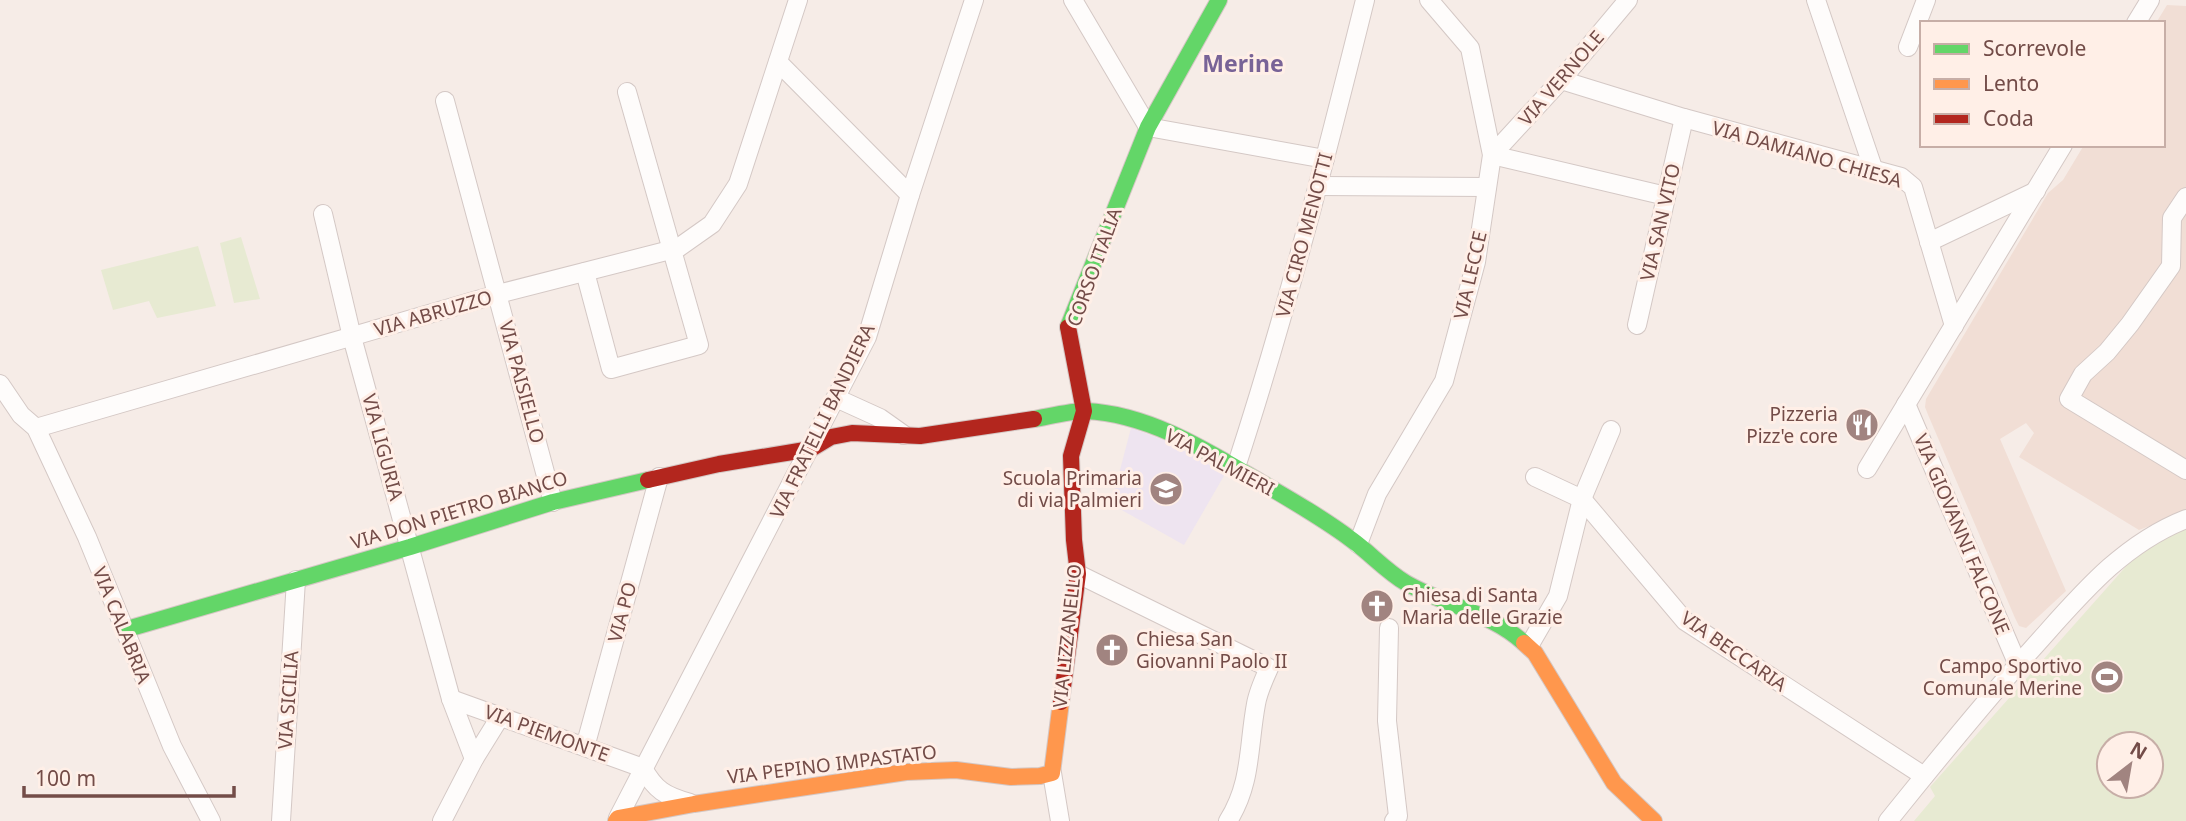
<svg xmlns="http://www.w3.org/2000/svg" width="2186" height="821" font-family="'Noto Sans',sans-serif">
<rect width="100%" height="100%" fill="#f6ece7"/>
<path fill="#f1ded5" d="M2167 5 2186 6V512L2139 530 2019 457 2034 433 2026 423 2000 439 2066 591 2026 628 2019 626 2015 618 1929 417 1925 407 1926 399 2048 193 2063 180 2084 145H2163V23H2156Z"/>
<path fill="#eee4f0" d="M1131 428 1169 442 1225 474 1184 545 1111 504Z"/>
<g fill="#e7ead2" fill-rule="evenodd">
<path d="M241 237 260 299 234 303 220 243Z"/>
<path d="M198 246 216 306 157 318 149 301 113 310 101 270Z"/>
<path d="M2186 529V821H1914L1935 796 1930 787 2129 563C2147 547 2163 536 2186 529ZM2109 744H2151V786H2109Z"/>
</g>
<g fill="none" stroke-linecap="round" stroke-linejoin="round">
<defs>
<g id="street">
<path d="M1073 0 1148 127 1325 159"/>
<path d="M1628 0 1561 80 1492 155 1666 196"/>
<path d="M1816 0 1874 171"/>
<path d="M2136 23 2150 0"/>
<path d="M1908 47 1926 0"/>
<path d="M778 62 910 195"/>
<path d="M1561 80 1684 118 1901 177 1913 187 1954 326"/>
<path d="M445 101 553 502"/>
<path d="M1318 186 1487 187"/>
<path d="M2186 197 2172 218 2171 266 2130 324 2107 352 2083 374 2069 399 2186 470"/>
<path d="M323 214 352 337 451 699 474 759"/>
<path d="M1929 242 2036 191"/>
<path d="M585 272 611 369 699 345 627 92"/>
<path d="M1637 325 1684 118"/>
<path d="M0 384 21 415 36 428 87 537 172 746 211 821"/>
<path d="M836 398 880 418 904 435"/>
<path d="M1906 404 2018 665"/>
<path d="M36 428 498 294 678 248 712 224 738 184 798 0"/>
<path d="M1236 467C1286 314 1326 157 1365 0"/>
<path d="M1867 469 2063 145"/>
<path d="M1535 477 1582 499 1685 621 1924 776"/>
<path d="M1358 544 1377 494 1444 381 1476 262 1492 155 1470 48 1429 0"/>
<path d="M1078 574 1269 668C1264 679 1258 692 1256 704 1248 747 1252 783 1228 821"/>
<path d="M1389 628 1387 721 1398 816 1394 821"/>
<path d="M1529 646 1558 596 1582 499 1611 430"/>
<path d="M451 699 643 768C655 790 665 796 690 803"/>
<path d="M585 747 659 477"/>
<path d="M1052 773 1060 821"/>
<path d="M618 818 867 337 910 195 974 0"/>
<path d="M281 821 296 580"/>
<path d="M442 821 474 759 500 717"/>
<path d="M1888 821C1935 763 1982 704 2032 649 2078 598 2120 545 2186 519"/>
</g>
<g id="fast">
<path d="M1068 327 1148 127 1219 0"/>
<path d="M1034 419C1051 416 1070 411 1086 411 1150 414 1209 452 1262 483 1293 501 1324 519 1352 540 1371 554 1386 571 1406 583 1444 605 1492 613 1524 643"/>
<path d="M124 630 410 547 553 502 648 480"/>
</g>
<g id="slow">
<path d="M1524 643 1535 653 1614 783 1654 821"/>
<path d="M616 821 618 818 694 804 906 772 956 770 1011 777 1040 776 1052 773 1061 702"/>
</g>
<g id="jam">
<path d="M648 480 719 464 811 449 831 437 852 433 920 436 1034 419"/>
<path d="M1061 702 1078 574 1074 540 1071 456 1084 411 1068 327"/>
</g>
</defs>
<use href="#street" stroke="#d4c8c5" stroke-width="20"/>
<use href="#fast" stroke="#d4c7c4" stroke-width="18"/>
<use href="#slow" stroke="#d4c7c4" stroke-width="18"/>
<use href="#jam" stroke="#d4c7c4" stroke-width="18"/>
<use href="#street" stroke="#fefcfb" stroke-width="18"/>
<use href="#fast" stroke="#63d668" stroke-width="16"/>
<use href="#slow" stroke="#ff974d" stroke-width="16"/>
<use href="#jam" stroke="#b3261e" stroke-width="16"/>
</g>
<defs>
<symbol id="restaurant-disc" viewBox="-11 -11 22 22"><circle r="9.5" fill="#a18480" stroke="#ffefe7"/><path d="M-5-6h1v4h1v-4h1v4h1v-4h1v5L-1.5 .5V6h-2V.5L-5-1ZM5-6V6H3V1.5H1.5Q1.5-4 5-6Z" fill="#fff"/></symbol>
<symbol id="school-disc" viewBox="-11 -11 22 22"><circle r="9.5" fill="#a18480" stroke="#ffefe7"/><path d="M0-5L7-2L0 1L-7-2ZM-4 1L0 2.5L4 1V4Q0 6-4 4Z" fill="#fff"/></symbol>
<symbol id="church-disc" viewBox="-11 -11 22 22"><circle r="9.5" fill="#a18480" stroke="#ffefe7"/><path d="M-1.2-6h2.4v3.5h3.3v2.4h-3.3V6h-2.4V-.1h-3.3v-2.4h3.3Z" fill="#fff"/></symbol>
<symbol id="stadium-disc" viewBox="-11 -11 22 22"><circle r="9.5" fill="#a18480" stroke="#ffefe7"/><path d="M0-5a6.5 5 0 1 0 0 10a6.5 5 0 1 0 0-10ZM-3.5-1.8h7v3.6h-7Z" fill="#fff"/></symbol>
</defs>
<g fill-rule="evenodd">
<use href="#restaurant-disc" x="1843" y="406" width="38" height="38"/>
<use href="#school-disc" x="1147" y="470" width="38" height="38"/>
<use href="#church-disc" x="1358" y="587" width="38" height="38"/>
<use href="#church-disc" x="1093" y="631" width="38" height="38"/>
<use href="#stadium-disc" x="2088" y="658" width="38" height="38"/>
</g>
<g text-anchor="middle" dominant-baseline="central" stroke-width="6" stroke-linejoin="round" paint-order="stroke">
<g font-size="19" fill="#734c48" stroke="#ffefe7">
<text transform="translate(1561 78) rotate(-49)">VIA VERNOLE</text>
<text transform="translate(1807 154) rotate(16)">VIA DAMIANO CHIESA</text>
<text transform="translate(1660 222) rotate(-77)">VIA SAN VITO</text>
<text transform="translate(1304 235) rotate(-75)">VIA CIRO MENOTTI</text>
<text transform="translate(1094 267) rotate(-70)">CORSO ITALIA</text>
<text transform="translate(1470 275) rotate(-77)">VIA LECCE</text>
<text transform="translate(433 313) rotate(-16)">VIA ABRUZZO</text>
<text transform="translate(522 382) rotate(75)">VIA PAISIELLO</text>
<text transform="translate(822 421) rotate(-64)">VIA FRATELLI BANDIERA</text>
<text transform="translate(383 447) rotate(75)">VIA LIGURIA</text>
<text transform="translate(1220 462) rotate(28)">VIA PALMIERI</text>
<text transform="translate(459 510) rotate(-17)">VIA DON PIETRO BIANCO</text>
<text transform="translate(1962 534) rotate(67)">VIA GIOVANNI FALCONE</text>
<text transform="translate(622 612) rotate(-75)">VIA PO</text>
<text transform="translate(122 625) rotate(68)">VIA CALABRIA</text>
<text transform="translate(1067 636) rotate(-84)">VIA LIZZANELLO</text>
<text transform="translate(1734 651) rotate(35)">VIA BECCARIA</text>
<text transform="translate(288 700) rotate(-86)">VIA SICILIA</text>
<text transform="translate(547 733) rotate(20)">VIA PIEMONTE</text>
<text transform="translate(832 764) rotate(-7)">VIA PEPINO IMPASTATO</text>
</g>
<g font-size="19" fill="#734c48" stroke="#ffefe7" text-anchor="end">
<text x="1838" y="414">Pizzeria<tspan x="1838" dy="22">Pizz'e core</tspan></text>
<text x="1142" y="478">Scuola Primaria<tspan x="1142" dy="22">di via Palmieri</tspan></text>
<text x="1402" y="595" text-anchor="start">Chiesa di Santa<tspan x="1402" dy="22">Maria delle Grazie</tspan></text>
<text x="1136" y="639" text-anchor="start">Chiesa San<tspan x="1136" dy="22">Giovanni Paolo II</tspan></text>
<text x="2082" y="666">Campo Sportivo<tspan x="2082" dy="22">Comunale Merine</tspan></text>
</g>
<g font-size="23" font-weight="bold" fill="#786397" stroke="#ffefe7">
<text x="1243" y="63">Merine</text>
</g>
</g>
<rect x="1920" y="21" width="245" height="126" fill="#ffefe7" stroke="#c7aea7" stroke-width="2"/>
<rect x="1934" y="44" width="35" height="10" fill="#63d668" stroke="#c7aea7" stroke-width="2"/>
<text x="1983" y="56" font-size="21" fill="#734c48">Scorrevole</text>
<rect x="1934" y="79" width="35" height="10" fill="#ff974d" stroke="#c7aea7" stroke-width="2"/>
<text x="1983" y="91" font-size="21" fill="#734c48">Lento</text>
<rect x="1934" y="114" width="35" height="10" fill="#b3261e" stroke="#c7aea7" stroke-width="2"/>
<text x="1983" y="126" font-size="21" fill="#734c48">Coda</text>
<g transform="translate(2130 765) rotate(31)"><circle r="33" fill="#ffefe7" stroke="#c7aea7" stroke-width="2"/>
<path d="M0-5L12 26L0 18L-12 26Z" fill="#a18480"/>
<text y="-10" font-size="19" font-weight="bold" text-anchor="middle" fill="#734c48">N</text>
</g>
<path d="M24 786v10h210v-10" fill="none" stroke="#734c48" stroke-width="3.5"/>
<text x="35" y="786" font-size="21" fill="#734c48" stroke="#ffefe7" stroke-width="5" paint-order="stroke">100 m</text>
</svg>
